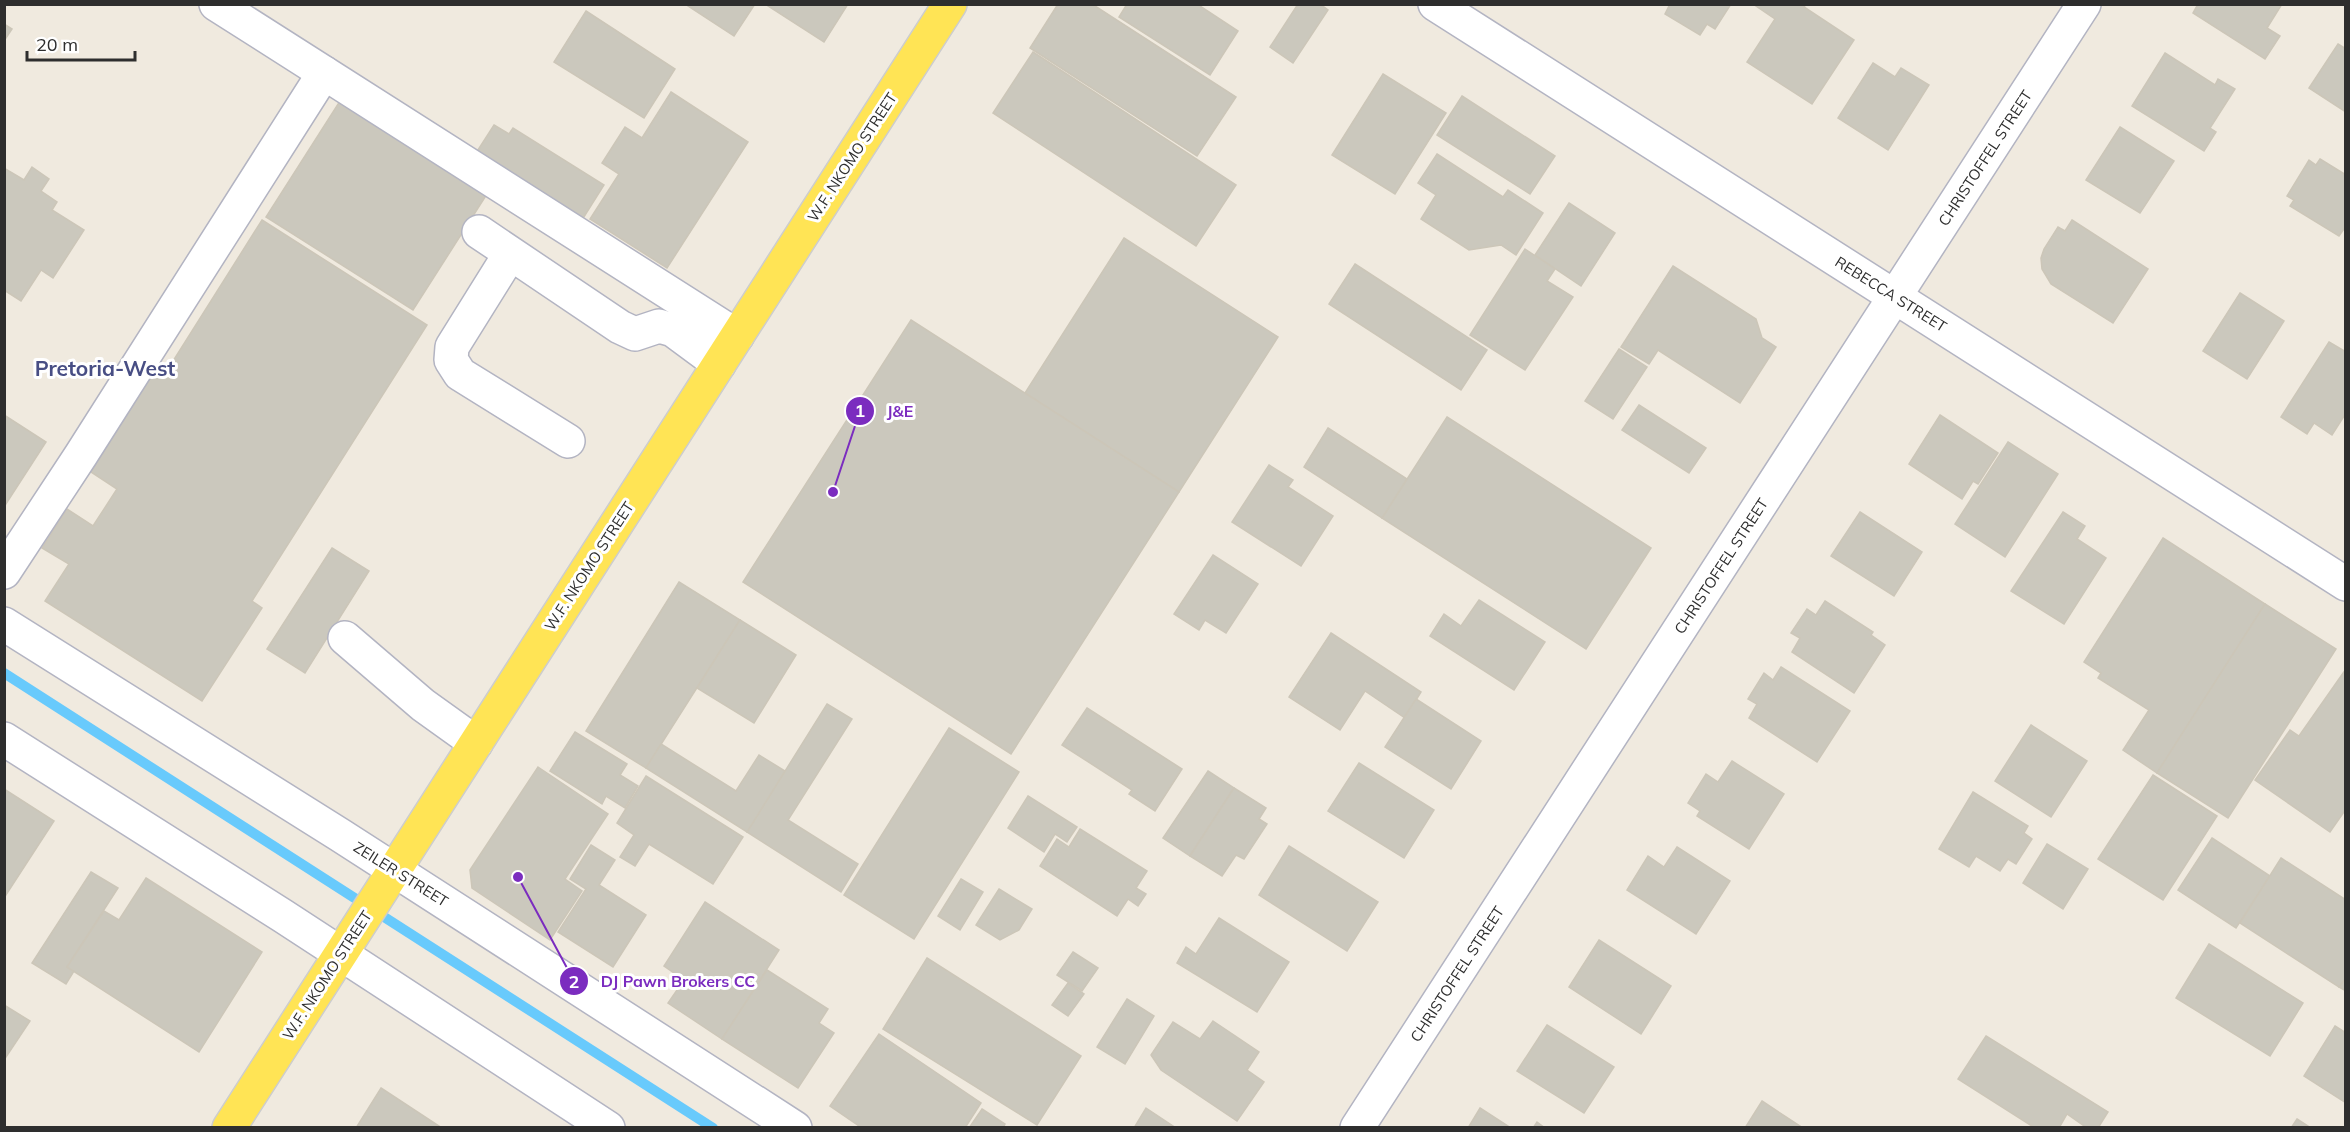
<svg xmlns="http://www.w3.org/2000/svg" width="2350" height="1132" font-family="Mulish,sans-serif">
<rect width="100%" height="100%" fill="#f0eadf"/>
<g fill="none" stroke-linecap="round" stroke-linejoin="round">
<path stroke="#68cafc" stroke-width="10" d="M4 673 713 1128"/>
</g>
<g fill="#cbc8bd" stroke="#ccc6b8" stroke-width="1.5">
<path d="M685 4H755L734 36Z"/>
<path d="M765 4H848L824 42Z"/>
<path d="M1058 4H1092L1236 97 1197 156 1030 48Z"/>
<path d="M1127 4H1197L1238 31 1210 75 1119 17Z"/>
<path d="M1298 4H1320L1328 10 1293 63 1270 47Z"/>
<path d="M1670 4H1731L1715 29 1707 24 1700 35 1665 14Z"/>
<path d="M1753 4H1806L1804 7 1854 40 1812 104 1747 62 1775 19Z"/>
<path d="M2198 4H2282L2267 28 2280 36 2265 59 2193 13Z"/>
<path d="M586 11 675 69 644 118 554 62Z"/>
<path d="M4 24 12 29 4 41Z"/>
<path d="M2338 44 2346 49V112L2309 88Z"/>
<path d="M1033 52 1236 185 1196 246 993 113Z"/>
<path d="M2165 53 2215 85 2218 79 2235 89 2210 128 2216 132 2204 151 2132 106Z"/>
<path d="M1873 63 1895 77 1901 68 1929 85 1888 150 1838 118Z"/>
<path d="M1383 74 1446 113 1395 194 1332 155Z"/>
<path d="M671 92 748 142 667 268 590 219 619 174 602 163 625 127 642 138Z"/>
<path d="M1462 96 1555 156 1530 194 1437 135Z"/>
<path d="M340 101 487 194 413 310 266 217Z"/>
<path d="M494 125 509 134 513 128 604 185 582 220 476 153Z"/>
<path d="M2120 127 2174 161 2140 213 2086 180Z"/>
<path d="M1437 154 1503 197 1508 190 1543 213 1516 255 1501 245 1469 250 1421 219 1436 195 1418 183Z"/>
<path d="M2320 159 2346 175V226L2339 236 2290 206 2294 200 2287 196 2309 160 2316 165Z"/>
<path d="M32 167 49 179 41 191 57 202 52 210 84 230 53 278 41 270 21 301 4 290V168L24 180Z"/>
<path d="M1569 203 1615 233 1581 286 1535 255Z"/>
<path d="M262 220 427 325 252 601 262 608 202 701 45 601 69 564 42 548 67 509 93 526 117 489 91 472 154 372 163 377Z"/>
<path d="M2072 220 2148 269 2113 323 2051 284 2042 269 2041 258 2044 249 2058 227 2065 231Z"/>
<path d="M1124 238 1278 337 1179 492 1025 393Z"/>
<path d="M1525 249 1555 269 1547 281 1573 297 1525 370 1470 335Z"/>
<path d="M1355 264 1487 350 1461 390 1329 304Z"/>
<path d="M1673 266 1756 319 1762 338 1776 347 1740 403 1658 350 1649 364 1621 347Z"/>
<path d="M2240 293 2284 321 2247 379 2203 351Z"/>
<path d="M911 320 1179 492 1011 754 743 582Z"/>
<path d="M2329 342 2346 352V413L2332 435 2314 423 2307 434 2281 417Z"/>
<path d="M1619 349 1647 367 1613 419 1585 401Z"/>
<path d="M1639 405 1706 448 1689 473 1622 430Z"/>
<path d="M4 415 46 442 4 507Z"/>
<path d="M1940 415 1998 453 1978 484 1973 481 1962 499 1909 464Z"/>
<path d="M1447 417 1651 548 1586 649 1382 518Z"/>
<path d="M1328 428 1407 479 1382 518 1304 467Z"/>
<path d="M2008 442 2058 474 2005 557 1955 524Z"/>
<path d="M1269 465 1293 480 1288 487 1333 516 1301 566 1232 522Z"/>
<path d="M1860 512 1922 552 1894 596 1831 556Z"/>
<path d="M2063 512 2085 526 2077 539 2106 558 2064 624 2011 591Z"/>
<path d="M2163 538 2265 604 2157 773 2123 750 2149 710 2098 678 2101 673 2084 662Z"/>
<path d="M332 548 369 571 305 673 267 649Z"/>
<path d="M1213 555 1258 584 1226 633 1205 620 1199 630 1174 614Z"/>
<path d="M679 582 740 620 646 768 586 731Z"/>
<path d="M1479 600 1545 642 1514 690 1430 636 1444 614 1461 626Z"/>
<path d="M1825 601 1873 632 1871 635 1885 645 1854 693 1792 652 1800 638 1791 633 1807 609 1816 615Z"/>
<path d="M2265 604 2336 649 2228 818 2157 773Z"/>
<path d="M740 620 796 655 754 723 697 688Z"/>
<path d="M1331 633 1421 692 1405 718 1365 691 1340 730 1289 697Z"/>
<path d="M1781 667 1850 711 1817 762 1749 718 1757 704 1748 699 1764 673 1773 680Z"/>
<path d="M2346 669V809L2330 832 2255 780 2290 730 2299 736Z"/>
<path d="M1416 699 1481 741 1451 789 1385 747Z"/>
<path d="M827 704 852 719 788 820 858 864 841 892 747 832Z"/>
<path d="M1087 708 1182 769 1155 811 1129 794 1132 790 1062 745Z"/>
<path d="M2031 725 2087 761 2051 817 1995 781Z"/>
<path d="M949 728 1019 772 914 939 844 895Z"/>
<path d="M575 732 627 764 620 775 638 786 625 808 606 796 602 804 550 771Z"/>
<path d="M661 744 736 791 759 755 785 771 747 832 646 768Z"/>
<path d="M1732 761 1784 794 1749 849 1697 816 1700 811 1688 803 1706 774 1718 782Z"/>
<path d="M1359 763 1434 810 1404 858 1328 811Z"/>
<path d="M538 767 608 814 565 879 582 891 550 940 472 888 470 870Z"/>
<path d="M1208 771 1234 788 1190 856 1163 838Z"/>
<path d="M2153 775 2217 816 2163 900 2098 859Z"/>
<path d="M646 776 743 837 713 884 649 844 635 866 620 857 634 835 617 823Z"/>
<path d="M1234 788 1266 808 1259 819 1267 824 1244 859 1236 855 1222 876 1190 856Z"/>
<path d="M4 789 54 821 4 898Z"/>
<path d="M1973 792 2028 826 2024 833 2032 839 2016 864 2008 859 2000 871 1976 856 1969 867 1939 849Z"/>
<path d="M1028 796 1077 827 1067 842 1055 834 1044 852 1008 828Z"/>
<path d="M1080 829 1147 871 1136 888 1146 894 1138 906 1128 899 1117 916 1040 866 1057 839 1069 847Z"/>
<path d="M2212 838 2270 876 2236 928 2178 890Z"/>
<path d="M2047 844 2088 869 2063 909 2023 883Z"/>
<path d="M591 845 615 860 599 885 646 915 613 967 558 932 586 889 570 879Z"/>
<path d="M1289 846 1378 902 1347 951 1259 895Z"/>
<path d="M1677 847 1730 881 1696 934 1627 890 1648 856 1664 867Z"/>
<path d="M2281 858 2346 900V978L2339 987 2240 923Z"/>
<path d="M91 872 118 888 67 967 74 971 66 984 32 963Z"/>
<path d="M146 878 262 952 199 1052 67 967 104 911 119 920Z"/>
<path d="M961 879 983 892 960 930 938 916Z"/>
<path d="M999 889 1032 909 1019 930 1000 940 976 925Z"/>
<path d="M705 902 779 950 722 1039 668 1003 684 980 664 966Z"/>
<path d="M1219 918 1289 962 1257 1012 1177 963 1186 947 1196 954Z"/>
<path d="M1599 940 1671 986 1641 1034 1569 987Z"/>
<path d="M2209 944 2303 1003 2270 1056 2176 998Z"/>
<path d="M1073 952 1098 968 1082 991 1057 975Z"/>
<path d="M927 958 1081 1056 1037 1125 883 1029Z"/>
<path d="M767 970 828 1009 819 1023 834 1033 798 1088 722 1039Z"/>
<path d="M2346 978V991L2339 987Z"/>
<path d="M1068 983 1084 994 1068 1016 1052 1005Z"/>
<path d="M1127 999 1154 1016 1125 1064 1097 1047Z"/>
<path d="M4 1005 30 1021 4 1060Z"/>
<path d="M1213 1021 1259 1052 1247 1070 1264 1082 1237 1121 1161 1070 1151 1055 1173 1022 1200 1039Z"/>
<path d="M1547 1025 1614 1067 1584 1113 1517 1071Z"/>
<path d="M2335 1026 2346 1033V1103L2304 1076Z"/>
<path d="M879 1034 981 1103 965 1128H862L830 1106Z"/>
<path d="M1986 1036 2108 1112 2098 1128H2087L2067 1114 2059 1128H2035L1958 1079Z"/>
<path d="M381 1088 442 1128H356Z"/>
<path d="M1762 1101 1803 1128H1745Z"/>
<path d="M1146 1108 1176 1128H1134Z"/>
<path d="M1480 1108 1511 1128H1468Z"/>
<path d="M982 1109 1005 1124 1003 1128H969Z"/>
<path d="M2297 1119 2311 1128H2291Z"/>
<path d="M1537 1122 1545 1128H1533Z"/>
</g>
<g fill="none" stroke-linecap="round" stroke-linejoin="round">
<defs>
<g id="minor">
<path d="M216 4 737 336"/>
<path d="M1435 4 2346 584"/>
<path d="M479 232 620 327 635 334 659 326 673 330 719 364"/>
<path d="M510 254 452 347 451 360 460 374 568 441"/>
<path d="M4 572 81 455 324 73"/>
<path d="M4 624 340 835 795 1128"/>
<path d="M345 638 423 705 476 743"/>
<path d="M4 739 283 916 608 1128"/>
<path d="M1357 1128 2084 4"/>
</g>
<path id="major" d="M229 1128 950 4"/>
</defs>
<use href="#minor" stroke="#b3b4c2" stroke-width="36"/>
<use href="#major" stroke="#cdcdcd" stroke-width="36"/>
<use href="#minor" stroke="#fff" stroke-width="33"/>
<use href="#major" stroke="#ffe455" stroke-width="33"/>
</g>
<g text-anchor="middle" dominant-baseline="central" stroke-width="6" stroke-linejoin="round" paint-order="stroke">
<g font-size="15" fill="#2e2e2e" stroke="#fff">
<text transform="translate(852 157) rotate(-57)">W.F. NKOMO STREET</text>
<text transform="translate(1985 158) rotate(-57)">CHRISTOFFEL STREET</text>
<text transform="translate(1891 294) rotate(32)">REBECCA STREET</text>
<text transform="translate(589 566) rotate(-57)">W.F. NKOMO STREET</text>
<text transform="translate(1721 566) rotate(-57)">CHRISTOFFEL STREET</text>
<text transform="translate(401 874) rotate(32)">ZEILER STREET</text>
<text transform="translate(1457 974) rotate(-57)">CHRISTOFFEL STREET</text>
<text transform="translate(327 975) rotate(-57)">W.F. NKOMO STREET</text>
</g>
<g font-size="21" font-weight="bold" fill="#484e84" stroke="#fff">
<text x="105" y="368">Pretoria-West</text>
</g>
</g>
<path fill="none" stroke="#7b2cbf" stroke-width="2" d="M833 492L860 411M518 877L574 981"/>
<g fill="#7b2cbf" stroke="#fff" stroke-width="2">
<circle cx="833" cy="492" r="6"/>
<circle cx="518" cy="877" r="6"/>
<circle cx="860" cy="411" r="15"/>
<circle cx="574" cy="981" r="15"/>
</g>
<g font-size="18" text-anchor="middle" font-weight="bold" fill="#fff">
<text x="860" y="417">1</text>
<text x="574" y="988">2</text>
</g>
<g font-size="16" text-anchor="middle" font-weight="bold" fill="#7b2cbf" stroke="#fff" stroke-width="6" stroke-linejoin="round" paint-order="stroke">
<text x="900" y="417">J&amp;E</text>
<text x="678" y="987">DJ Pawn Brokers CC</text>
</g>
<rect width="2350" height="1132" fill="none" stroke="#2e2e2e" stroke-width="12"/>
<path d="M27 51v9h108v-9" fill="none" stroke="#2e2e2e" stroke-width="3"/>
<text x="36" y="51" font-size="18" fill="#2e2e2e" stroke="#ffffff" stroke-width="4.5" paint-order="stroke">20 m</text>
</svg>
